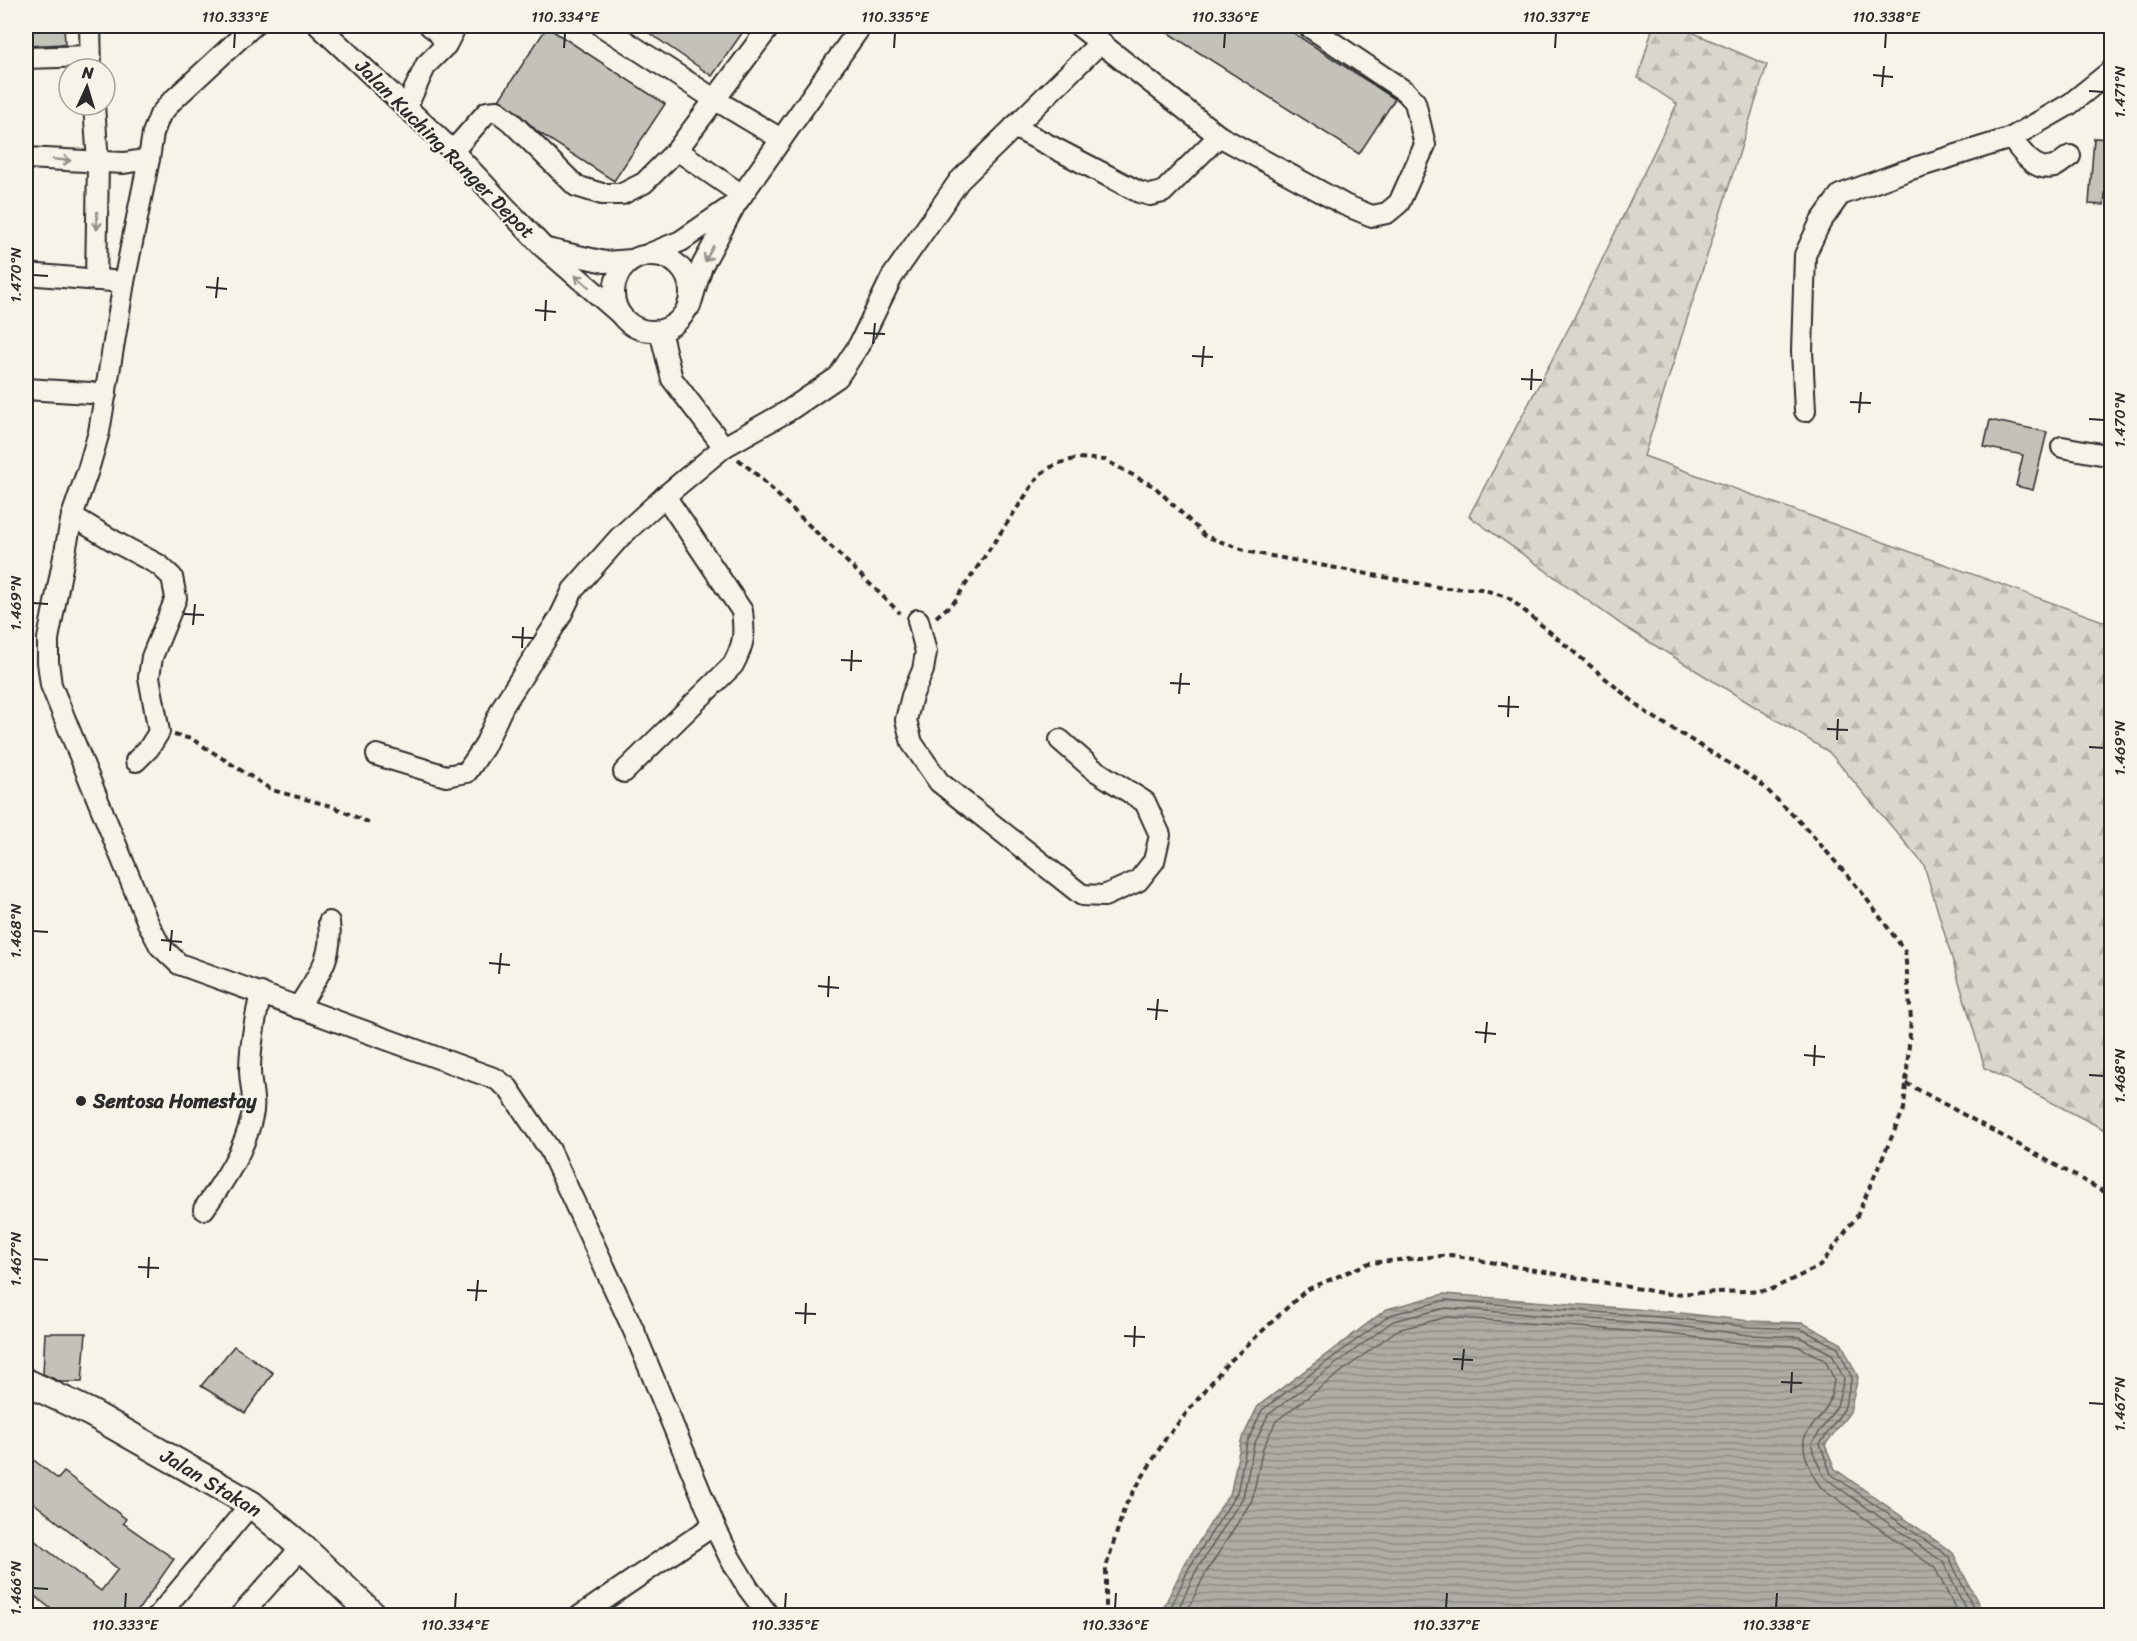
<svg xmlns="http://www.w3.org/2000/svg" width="2137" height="1641" font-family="Sriracha,sans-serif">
<defs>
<pattern id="forest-firs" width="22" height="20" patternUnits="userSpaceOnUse" patternTransform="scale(1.5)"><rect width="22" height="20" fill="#dad6cc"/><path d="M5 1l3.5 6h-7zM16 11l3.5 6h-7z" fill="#bbb8af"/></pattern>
<pattern id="water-rules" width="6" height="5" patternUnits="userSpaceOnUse" patternTransform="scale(1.5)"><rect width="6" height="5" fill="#afaca4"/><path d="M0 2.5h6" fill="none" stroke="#8f8c86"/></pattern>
</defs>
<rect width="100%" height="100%" fill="#f7f3e8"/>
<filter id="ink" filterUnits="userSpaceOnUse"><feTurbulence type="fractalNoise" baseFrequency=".0167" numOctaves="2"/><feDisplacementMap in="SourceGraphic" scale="12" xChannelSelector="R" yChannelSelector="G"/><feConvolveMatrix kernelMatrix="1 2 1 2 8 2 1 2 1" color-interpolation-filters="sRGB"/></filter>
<g filter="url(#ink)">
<path fill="url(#forest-firs)" stroke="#82807c" stroke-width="1.5" d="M1653 26H1678L1767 65 1644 456 2111 624V1133L1985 1068 1924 865 1829 752 1625 627 1469 516 1572 322 1677 104 1638 78Z"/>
<path fill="url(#water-rules)" stroke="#7a7874" stroke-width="1.5" d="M1444 1294 1672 1312 1750 1321 1803 1323 1842 1344 1858 1377 1850 1412 1825 1445 1835 1469 1953 1553 1984 1615H1160L1184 1565 1231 1491 1241 1441 1258 1406 1387 1309Z"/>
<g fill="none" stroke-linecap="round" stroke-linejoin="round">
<g stroke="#605f5b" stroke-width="1.5">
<path d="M1167 1616 1189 1568 1237 1493 1247 1443 1262 1410 1390 1315 1446 1300 1671 1318 1749 1327 1801 1329 1838 1348 1852 1378 1844 1409 1820 1444 1831 1474 1949 1557 1977 1616"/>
<path d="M1175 1616 1196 1571 1243 1497 1254 1445 1268 1415 1393 1321 1446 1308 1670 1325 1749 1335 1799 1337 1832 1354 1844 1379 1837 1406 1812 1443 1813 1452 1823 1475 1828 1480 1943 1562 1969 1616"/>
<path d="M1185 1616 1204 1576 1252 1500 1263 1448 1276 1421 1397 1330 1447 1317 1669 1334 1748 1344 1797 1346 1825 1360 1834 1379C1833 1386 1832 1395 1829 1402 1815 1433 1793 1427 1810 1468 1813 1476 1816 1482 1822 1488L1935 1568 1959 1616"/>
</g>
</g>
<g fill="#c4c1b9" stroke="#2b2b2b" stroke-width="1.5">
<path d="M26 26H64L65 44 26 46Z"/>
<path d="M639 26H747L712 76Z"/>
<path d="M1157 26H1283L1395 99 1359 154Z"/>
<path d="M547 27 665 104 614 181 538 132 517 112 499 100Z"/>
<path d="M2094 138 2112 139V175H2107L2104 205 2089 204Z"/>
<path d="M1990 420 2047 432 2033 490 2016 486 2023 455 1984 447Z"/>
<path d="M45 1333H86L82 1382H61L43 1374Z"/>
<path d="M234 1346 273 1373 245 1413 201 1386Z"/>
<path d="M26 1454 58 1479 64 1472 126 1519 123 1523 174 1559 134 1616H60L26 1589V1534L101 1591 118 1569 26 1497Z"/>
</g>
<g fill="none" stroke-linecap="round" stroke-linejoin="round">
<defs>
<g id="minor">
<path d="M90 26 91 68"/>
<path d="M253 26 171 102 160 115 153 133 149 159 124 282 99 432 88 470 72 516 48 639V662L51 685 148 923 160 946 179 964 496 1079 508 1088 550 1150 634 1331 714 1525 730 1558 748 1588 769 1616"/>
<path d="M319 26 453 151 544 248 620 314"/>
<path d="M602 26 714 99 781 139"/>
<path d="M1079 26 1219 136 1345 205 1372 216 1387 213 1399 203 1425 145 1415 102 1406 92 1308 26"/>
<path d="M446 45 456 26"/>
<path d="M26 58 90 56"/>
<path d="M94 105 98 163 96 280"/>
<path d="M406 108 426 65 446 45 438 32 430 26"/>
<path d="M1014 127 1139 192 1150 195 1163 192 1219 136"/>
<path d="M2011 138C2021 151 2034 172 2054 167 2059 165 2065 159 2070 156"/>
<path d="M677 150 742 195"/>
<path d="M453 151 487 112 497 111 510 121 576 186 602 194H622L644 183 677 150 770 26"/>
<path d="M26 158 124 163 149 159"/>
<path d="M547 249 605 262 632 260"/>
<path d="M649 254 681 241 732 206"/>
<circle cx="652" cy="293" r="38"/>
<path d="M26 274 124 282"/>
<path d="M690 306 702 266 735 205 861 26"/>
<path d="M26 389 106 394"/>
<path d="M1805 411 1802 351 1805 255 1820 223 1840 195 1905 171 2011 138 2070 104 2112 70"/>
<path d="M724 447 788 411 838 377 859 345 892 277 959 181 1101 42"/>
<path d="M2062 447 2112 456"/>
<path d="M72 516 119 544 159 565 172 577 176 598 152 657 149 677 159 732 149 748 136 761"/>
<path d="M918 620 926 652 923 670 912 696 906 720 912 743 939 782 1082 895 1104 896 1138 881 1154 861 1160 835 1145 802 1093 769 1060 740"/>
<path d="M377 755 446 776 467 772 484 747 503 706 560 617 573 590 620 537 665 496 724 447 672 379 660 331"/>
<path d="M624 772 733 665C744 644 745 635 742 611L665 496"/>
<path d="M298 1008C316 978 334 959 329 922"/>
<path d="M204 1209C224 1181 245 1150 252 1116 256 1102 250 1085 250 1070 250 1044 255 1019 261 993"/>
<path d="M158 1616 251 1504"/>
<path d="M240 1616 302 1547"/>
<path d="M580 1616 714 1525"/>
</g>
<path id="major" d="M26 1382 91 1413 251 1504 302 1547 374 1616"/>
</defs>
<use href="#minor" stroke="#2b2b2b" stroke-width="24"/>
<use href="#major" stroke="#2b2b2b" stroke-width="30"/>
<g stroke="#2b2b2b" stroke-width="4" stroke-dasharray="6 4.5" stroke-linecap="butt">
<path d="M738 459 756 474 900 613"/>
<path d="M936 617 954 602 1040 474 1056 464 1078 458 1105 460 1155 487 1205 536 1250 552 1443 588 1482 589 1509 598 1647 713 1758 781 1806 828 1860 890 1905 951 1911 1019 1904 1109 1857 1216 1820 1266 1770 1290 1668 1294 1451 1255 1369 1263 1306 1290 1225 1366 1166 1438 1125 1506 1106 1567V1616"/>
<path d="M174 735 192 739 272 790 331 806 372 824"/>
<path d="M1906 1083 2112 1196"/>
</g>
<use href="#minor" stroke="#f7f3e8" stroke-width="20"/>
<use href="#major" stroke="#f7f3e8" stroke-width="26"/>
</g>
<defs><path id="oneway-shaft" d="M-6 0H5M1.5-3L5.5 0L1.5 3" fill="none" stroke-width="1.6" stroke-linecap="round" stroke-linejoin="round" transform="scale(1.5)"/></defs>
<g stroke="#918f8a">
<use href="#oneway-shaft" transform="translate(62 160) rotate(4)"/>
<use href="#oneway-shaft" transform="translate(97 221) rotate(91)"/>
<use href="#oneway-shaft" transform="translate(709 254) rotate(118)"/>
<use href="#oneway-shaft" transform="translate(582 281) rotate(-139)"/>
</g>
</g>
<path fill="none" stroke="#2b2b2b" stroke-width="2" d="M234 48 235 33M564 48 565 33M894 48 895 33M1224 48 1225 33M1555 48 1556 33M1885 48 1886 33M1873 75 1893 77M1882 87 1884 66M2089 91 2104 92M33 275 48 276M206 287 227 289M216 298 218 277M535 310 556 312M545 321 546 300M864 333 885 334M873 344 875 323M1192 356 1213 357M1202 367 1204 346M1521 379 1542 380M1531 390 1532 369M1850 402 1871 403M1859 413 1861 392M2089 419 2104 420M33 603 48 604M184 614 204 615M193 625 195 604M512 637 533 638M522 648 523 627M841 660 862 661M851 671 852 650M1170 683 1190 684M1179 694 1181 673M1498 706 1519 707M1508 717 1509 696M1827 729 1848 730M1837 740 1838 719M2089 747 2104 748M33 931 48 932M161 940 182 942M170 951 172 930M489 963 510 965M499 974 501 953M818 986 839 988M828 997 829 976M1147 1009 1168 1011M1156 1020 1158 999M1475 1032 1496 1034M1485 1043 1487 1022M1804 1055 1825 1057M1814 1066 1815 1045M2089 1075 2104 1076M33 1259 48 1260M138 1267 159 1268M148 1278 149 1257M467 1290 487 1291M476 1301 478 1280M795 1313 816 1314M805 1324 806 1303M1124 1336 1145 1337M1134 1347 1135 1326M1453 1359 1473 1360M1462 1370 1464 1349M1781 1382 1802 1383M1791 1393 1792 1372M2089 1403 2104 1404M33 1588 48 1589M125 1608 126 1593M455 1608 456 1593M785 1608 786 1593M1115 1608 1116 1593M1446 1608 1447 1593M1776 1608 1777 1593"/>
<circle fill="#2b2b2b" stroke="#f7f3e8" stroke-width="2" cx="81" cy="1101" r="6"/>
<g text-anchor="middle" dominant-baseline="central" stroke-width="4.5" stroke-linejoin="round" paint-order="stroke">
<g font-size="20" fill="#2b2b2b" stroke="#f7f3e8">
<text transform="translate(445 149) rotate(45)">Jalan Kuching Ranger Depot</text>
<text transform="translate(211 1483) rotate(31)">Jalan Stakan</text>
</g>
<g font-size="20" font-weight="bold" fill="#2b2b2b" stroke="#f7f3e8" text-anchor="start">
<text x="93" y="1101">Sentosa Homestay</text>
</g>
</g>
<rect width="2137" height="1641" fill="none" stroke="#f7f3e8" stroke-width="66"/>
<g transform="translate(87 87) rotate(4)"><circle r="28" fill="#f7f3e8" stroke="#a5a39c" stroke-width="1.5"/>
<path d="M0-4.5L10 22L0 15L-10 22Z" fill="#2b2b2b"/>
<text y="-9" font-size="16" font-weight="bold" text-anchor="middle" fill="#2b2b2b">N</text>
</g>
<rect x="33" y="33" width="2071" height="1575" fill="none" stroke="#2b2b2b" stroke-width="2"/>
<g font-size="15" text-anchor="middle" fill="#2b2b2b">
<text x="235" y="22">110.333°E</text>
<text x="565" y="22">110.334°E</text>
<text x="895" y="22">110.335°E</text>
<text x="1225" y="22">110.336°E</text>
<text x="1556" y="22">110.337°E</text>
<text x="1886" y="22">110.338°E</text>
<text transform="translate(2120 92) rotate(-90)" y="5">1.471°N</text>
<text transform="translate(16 275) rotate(-90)" y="5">1.470°N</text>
<text transform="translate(2120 420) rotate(-90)" y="5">1.470°N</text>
<text transform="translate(16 603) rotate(-90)" y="5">1.469°N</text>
<text transform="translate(2120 748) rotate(-90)" y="5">1.469°N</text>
<text transform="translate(16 931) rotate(-90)" y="5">1.468°N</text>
<text transform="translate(2120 1076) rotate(-90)" y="5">1.468°N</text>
<text transform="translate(16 1259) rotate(-90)" y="5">1.467°N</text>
<text transform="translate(2120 1404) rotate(-90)" y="5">1.467°N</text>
<text transform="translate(16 1588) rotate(-90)" y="5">1.466°N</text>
<text x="125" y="1630">110.333°E</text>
<text x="455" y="1630">110.334°E</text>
<text x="785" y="1630">110.335°E</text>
<text x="1115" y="1630">110.336°E</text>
<text x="1446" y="1630">110.337°E</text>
<text x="1776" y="1630">110.338°E</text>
</g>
</svg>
